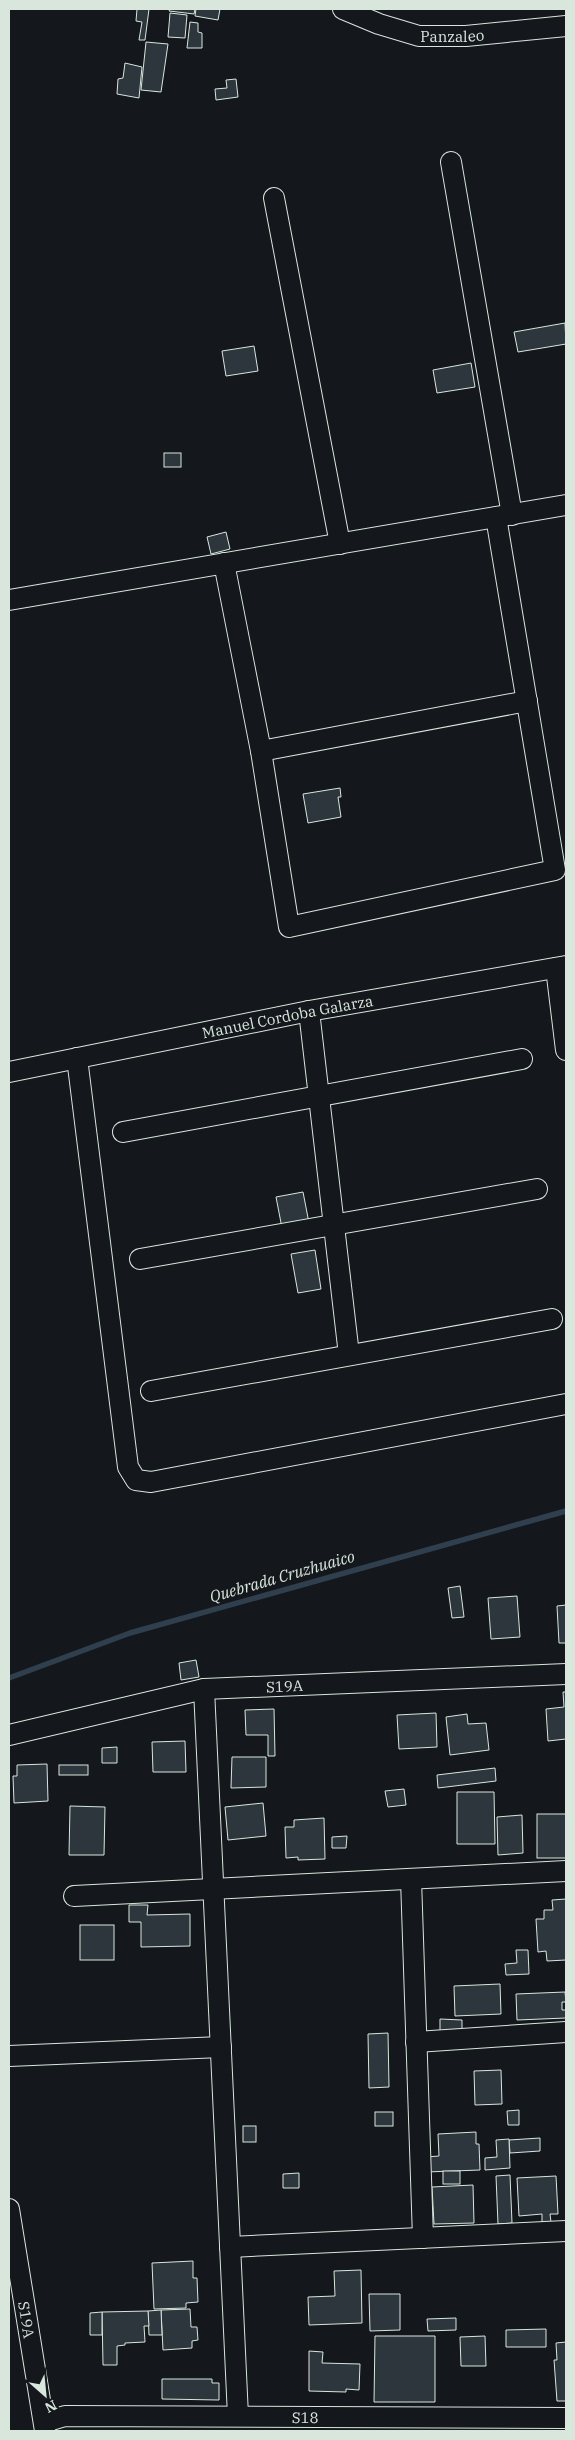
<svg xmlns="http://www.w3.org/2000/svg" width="575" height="2440" font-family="'IBM Plex Serif',serif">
<rect width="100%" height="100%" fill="#14181c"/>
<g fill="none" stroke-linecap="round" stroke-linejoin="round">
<path stroke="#2f3f4d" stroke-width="5.5" d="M9 1678 130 1633 566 1511"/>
</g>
<g fill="#2c363c" stroke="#d8e6dc">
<path d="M137 9H149L145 40H139L142 22 136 21Z"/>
<path d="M170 9H195L194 14 169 11Z"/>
<path d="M196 9H220L218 20 195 16Z"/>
<path d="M170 13 187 15 185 38 168 37Z"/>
<path d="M190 22 198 23V32L202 33V48H187Z"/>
<path d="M146 42 168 44 161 92 141 90Z"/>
<path d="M125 63 142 67 139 98 117 94 118 79 123 78Z"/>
<path d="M236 79 238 97 216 100 215 89 227 88 226 80Z"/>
<path d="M565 323 566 344 518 352 514 332Z"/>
<path d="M254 346 258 371 226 376 222 351Z"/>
<path d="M471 363 475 387 437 393 433 370Z"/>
<rect x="164" y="453" width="17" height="14"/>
<path d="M226 532 230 549 211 554 207 537Z"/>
<path d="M340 788 341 797H338L341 817 308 823 303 794Z"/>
<path d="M303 1192 309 1223 282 1228 276 1197Z"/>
<path d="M315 1250 321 1289 298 1293 291 1254Z"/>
<path d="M460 1586 464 1617 452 1618 448 1588Z"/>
<path d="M517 1596 520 1637 491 1639 488 1598Z"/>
<path d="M566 1605V1643H559L557 1606Z"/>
<path d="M196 1660 199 1677 181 1680 179 1663Z"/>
<path d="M563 1692H566V1739L548 1741 546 1709 564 1707Z"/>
<path d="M274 1709 275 1756H268V1735H246L245 1710Z"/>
<path d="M436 1713 437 1747 399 1749 397 1715Z"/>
<path d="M467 1714 468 1724 486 1723 489 1750 450 1755 446 1717Z"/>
<path d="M185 1741 186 1772H153L152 1742Z"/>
<path d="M117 1747V1763H102V1748Z"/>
<path d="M232 1757H266V1787L231 1788Z"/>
<path d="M47 1764 48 1801 14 1803 13 1776H17V1765Z"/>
<rect x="59" y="1765" width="29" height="10"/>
<path d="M495 1768 496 1781 438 1788 437 1775Z"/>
<path d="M404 1789 406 1805 388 1807 385 1791Z"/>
<path d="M457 1792H494L495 1844H457Z"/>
<path d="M263 1803 266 1836 228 1840 225 1807Z"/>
<path d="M70 1806 105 1807 104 1855H69Z"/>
<rect x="537" y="1814" width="29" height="44"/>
<path d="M522 1815 523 1853 498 1855 497 1817Z"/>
<path d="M324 1818 325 1859 298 1860V1857L286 1858 285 1827H294V1820Z"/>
<path d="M347 1836 346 1848H332V1837Z"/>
<path d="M566 1899V1960L547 1961 546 1951 538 1952 536 1919H544V1910H553L552 1900Z"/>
<path d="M129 1905H148L147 1915 190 1914V1946L141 1947V1922H129Z"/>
<rect x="80" y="1925" width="34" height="35"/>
<path d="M516 1950H528L529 1974 506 1975 505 1964 517 1963Z"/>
<path d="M500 1984 501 2014 455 2016 454 1986Z"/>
<path d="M565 1992 566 2002H562V2010H566V2018L517 2020 516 1994Z"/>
<path d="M440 2019 462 2020V2031H440Z"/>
<path d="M388 2033 389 2087 369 2088 368 2034Z"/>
<path d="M501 2070 502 2104 475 2105 474 2071Z"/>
<path d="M519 2110V2125H508L507 2111Z"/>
<rect x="375" y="2112" width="18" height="14"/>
<rect x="243" y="2126" width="13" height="16"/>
<path d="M476 2132V2144H479L480 2170 426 2172V2157L439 2156 438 2134Z"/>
<path d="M540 2138V2151L510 2153 509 2140Z"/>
<path d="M509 2139 510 2168 485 2170V2158L497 2157 496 2140Z"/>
<rect x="443" y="2171" width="17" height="13"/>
<path d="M299 2173V2188H283V2174Z"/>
<path d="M510 2175 512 2223 498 2224 496 2176Z"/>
<path d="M556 2176 558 2214H550L551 2222H542V2214L519 2216 517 2178Z"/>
<path d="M473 2185 474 2223 434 2224 432 2187Z"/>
<path d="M193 2261V2278H197L198 2302 186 2303V2308L154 2309 152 2263Z"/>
<path d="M361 2270 362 2323 309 2325 308 2297 335 2296 334 2271Z"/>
<path d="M369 2294H400V2330L370 2331Z"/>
<path d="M190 2309 191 2327H197L198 2340 192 2341V2348L163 2350 161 2310Z"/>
<path d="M161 2310 162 2335H149L148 2311Z"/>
<path d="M148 2311 149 2326H144L145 2342 125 2343V2345L117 2346V2365H103L102 2312Z"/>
<path d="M102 2312V2335H90V2313Z"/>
<path d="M456 2318V2330L428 2331 427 2319Z"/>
<path d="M546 2329V2347H506V2330Z"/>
<path d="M375 2336H435V2402H374Z"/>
<path d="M485 2336 486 2366H461L460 2337Z"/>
<path d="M566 2342V2401H557L554 2360H557L556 2343Z"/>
<path d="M309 2351 323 2352 322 2363 360 2364 359 2390 346 2389V2392L309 2391Z"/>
<path d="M162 2379H212V2383H219V2400L162 2399Z"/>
</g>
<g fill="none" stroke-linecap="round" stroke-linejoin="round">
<defs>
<g id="minor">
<path id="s1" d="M343 9 379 24 419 36H466L566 26"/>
<path d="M451 162 512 515"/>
<path d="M274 198 340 544"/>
<path d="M224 563 261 751 289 927 555 870 496 517"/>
<path d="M9 600 566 505"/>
<path d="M261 751 527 701"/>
<path d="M556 968 566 1050"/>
<path d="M309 1011 349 1355"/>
<path d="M77 1058 128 1467 136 1480 151 1482 566 1404"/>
<path id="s2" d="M9 1072 309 1011 566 966"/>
<path d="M123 1132 522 1059"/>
<path d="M140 1259 537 1189"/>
<path d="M151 1391 552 1319"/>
<path d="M204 1689 238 2416"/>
<path id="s3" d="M9 1735 204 1689 566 1674"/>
<path d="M411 1879 423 2238"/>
<path d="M74 1896 566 1871"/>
<path d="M416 2042 566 2032"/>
<path d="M9 2056 221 2047"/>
<path id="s4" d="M9 2209 45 2431"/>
<path d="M230 2247 566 2231"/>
<path id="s5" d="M45 2422 65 2416 566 2418"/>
</g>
</defs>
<use href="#minor" stroke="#d8e6dc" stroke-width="22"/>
<use href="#minor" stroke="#14181c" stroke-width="20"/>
</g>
<g text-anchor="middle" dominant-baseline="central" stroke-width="4" stroke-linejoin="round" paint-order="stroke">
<g font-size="15" fill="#d8e6dc" stroke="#14181c">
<text stroke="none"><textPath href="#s1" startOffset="114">Panzaleo</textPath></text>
<text stroke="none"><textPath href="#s2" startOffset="284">Manuel Cordoba Galarza</textPath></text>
<text stroke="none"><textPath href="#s3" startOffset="281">S19A</textPath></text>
<text stroke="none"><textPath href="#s4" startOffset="112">S19A</textPath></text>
<text stroke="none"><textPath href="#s5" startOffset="261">S18</textPath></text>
</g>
<g font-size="16" font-style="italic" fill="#d8e6dc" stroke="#14181c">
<text transform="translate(282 1576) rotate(-16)">Quebrada Cruzhuaico</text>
</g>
</g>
<rect width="575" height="2440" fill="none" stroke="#d8e6dc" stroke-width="20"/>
<g transform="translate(45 2395) rotate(153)" stroke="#14181c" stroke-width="4" paint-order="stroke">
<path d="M0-4L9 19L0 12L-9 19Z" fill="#d8e6dc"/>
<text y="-8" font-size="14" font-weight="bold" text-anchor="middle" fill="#d8e6dc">N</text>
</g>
</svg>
